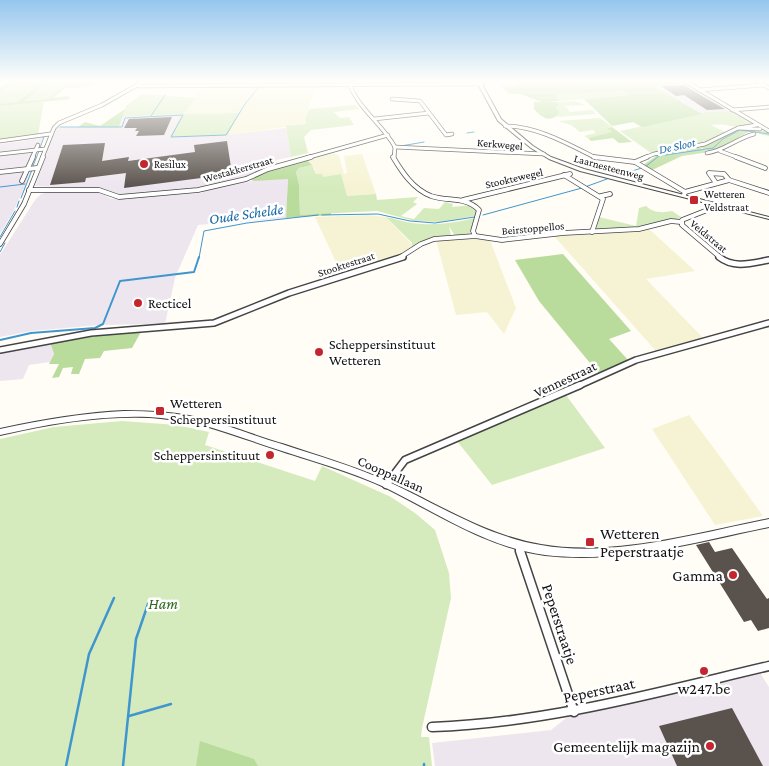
<svg xmlns="http://www.w3.org/2000/svg" width="769" height="766" font-family="'Crimson Pro',serif">
<rect width="100%" height="100%" fill="#fffdf5"/>
<g fill="#eee6ef">
<path d="M686 83 730 111 702 114 652 86Z"/>
<path d="M182 114 171 137 228 135 286 128 291 157 276 160 279 165 243 178 188 189 121 195 102 189 35 186 56 127H119L122 117Z"/>
<path d="M43 138 28 180 13 212 0 234V144Z"/>
<path d="M269 178 288 179 286 218 198 225 175 278 165 324 99 325 32 331 0 337V255L35 200 41 194 51 191 98 192 112 199 201 193 215 187Z"/>
<path d="M50 342 54 354 50 362 29 365 23 379 0 381V352Z"/>
<path d="M757 668 769 687V766H435L432 743 551 730 574 712Z"/>
</g>
<g fill="#f6f3d4">
<path d="M204 85 317 86 305 117 306 124 228 135 238 113 183 114Z"/>
<path d="M334 153 339 156 344 174 347 173 344 156 362 154 376 194 346 196 316 174 315 169 307 160Z"/>
<path d="M368 215 386 217 413 246 405 254 342 275 315 217Z"/>
<path d="M649 229 695 271 646 279 703 338 656 351 554 236Z"/>
<path d="M472 237 490 240 516 308 504 334 487 312 456 315 436 240Z"/>
<path d="M689 415 716 451 763 516 715 525 652 429Z"/>
</g>
<g fill="#d5ebbd">
<path d="M30 80H123L97 81 88 87 64 86 48 99 23 101 45 84Z"/>
<path d="M16 81 41 84 17 102 0 104V91Z"/>
<path d="M625 91 630 95 559 101 555 95Z"/>
<path d="M142 94 196 98 183 114 239 113 228 135 170 137 182 114 122 117 126 106Z"/>
<path d="M44 101 38 135 0 140V106Z"/>
<path d="M574 101 585 105 565 106 570 112 592 110 596 114 556 117 560 112 554 106H559L556 102Z"/>
<path d="M355 105 359 109 334 112 340 118 349 117 354 125 311 130 304 137 308 153 291 157 286 126 306 124 305 118 309 109Z"/>
<path d="M730 111 751 124C735 131 726 122 711 125L725 132 703 143 651 153 620 131 709 112Z"/>
<path d="M600 118 612 127H608L613 132 588 138 584 136 596 133 593 130 580 132 571 125 558 121Z"/>
<path d="M312 165 316 174H322L323 177 341 174 347 196 376 194 377 200 418 197 413 202 417 204 401 216 414 219 424 208 439 209 445 202 453 204 452 207 472 205 477 211 476 216 440 222 414 221 377 211 300 215 299 185 296 172 299 168Z"/>
<path d="M646 206C653 213 663 213 672 211L681 217C670 226 611 232 596 229L599 217 636 226 639 208Z"/>
<path d="M386 217C394 218 403 222 412 223 434 226 454 223 475 218L469 235 455 236 449 226 451 236 427 239 412 248V243Z"/>
<path d="M566 395 605 448 492 485 457 441Z"/>
<path d="M122 421 177 425 209 432 205 445 315 481 322 466 391 497 415 513 435 530 449 573 451 598 422 728 421 737H429L432 766H0V439L54 427Z"/>
</g>
<g fill="#b9dc9c">
<path d="M12 80 46 83 24 101 48 99 64 86 88 87 65 88 53 98 68 96 70 99 0 106V104L17 102 41 84 16 81 0 91V88Z"/>
<path d="M516 80H681L686 83 653 86 702 114 642 127 633 122 612 126 584 99 629 95 625 91 555 95 559 101 542 102 520 94H509L501 86 519 85Z"/>
<path d="M534 102H556L559 106 555 107 560 112C551 124 542 118 534 109Z"/>
<path d="M125 109 119 127H78L85 122 100 126Z"/>
<path d="M612 127 632 142 619 143 613 138 591 141 588 138 612 132 607 128Z"/>
<path d="M737 128 769 132V136L750 131 712 152 699 147Z"/>
<path d="M698 147 709 152 682 156 652 170 643 165 659 154Z"/>
<path d="M307 160 312 165 299 168 296 172 299 185 300 215 331 213V215L286 218 288 179 254 181 250 179 268 170Z"/>
<path d="M563 254 631 331 609 339 628 360 599 374 539 301 515 260Z"/>
<path d="M142 330 132 348 104 351 100 358 85 359 79 374H71L73 367 63 368 59 377 52 378 59 364H49L54 354 50 342Z"/>
<path d="M200 741 254 759 258 766H196Z"/>
</g>
<g fill="none" stroke-linecap="round" stroke-linejoin="round">
<g stroke="#3f96cf" stroke-width="1">
<path d="M389 82H396"/>
<path d="M399 82H401"/>
<path d="M416 82H432"/>
<path d="M435 82H446"/>
<path d="M449 82H452"/>
<path d="M454 82 463 83"/>
<path d="M379 83 383 82"/>
<path d="M151 116 165 95"/>
<path d="M60 127H122L125 118 183 115 171 137 226 135 245 104 259 87"/>
<path d="M467 133 474 132"/>
<path d="M401 146 424 142"/>
<path d="M40 148 44 137H42"/>
<path d="M33 166 39 151"/>
<path d="M616 176 645 167 659 156 713 148 723 139 740 130 769 134"/>
<path d="M0 187 25 184"/>
<path d="M585 187 607 179"/>
<path d="M21 198 32 170"/>
<path d="M17 207 19 201"/>
<path d="M322 215 378 214 410 221 435 223 475 217"/>
<path d="M483 215 582 188"/>
<path d="M0 237 15 211"/>
<path d="M0 252 5 243"/>
<path d="M199 258 204 231 247 223 318 215"/>
</g>
<path stroke="#3f96cf" stroke-width="2" d="M0 340 31 333 95 328 103 324 120 281 194 272 199 257"/>
<g stroke="#3f96cf" stroke-width="2.5">
<path d="M129 716 171 704"/>
<path d="M424 764V766"/>
<path d="M66 766 89 654 114 598"/>
<path d="M123 766 136 639 148 604"/>
</g>
</g>
<g fill="#5a524d">
<path d="M684 85 702 96 725 109 707 110 684 95 676 96 661 86Z"/>
<path d="M172 117 164 135 136 136 139 131H135L137 128H124L129 119Z"/>
<path d="M227 141 232 174 124 188 126 173 86 178 85 182 50 185 63 145 105 143 102 161 129 157 128 161 195 152 194 145Z"/>
<path d="M709 542 715 552 732 548 767 599 769 598V628L758 631 751 620 744 622 696 545Z"/>
<path d="M732 708 763 766H677L659 726Z"/>
</g>
<g fill="none" stroke-linecap="round" stroke-linejoin="round">
<defs>
<g id="minor-far4">
<path d="M683 80 769 131"/>
<path d="M756 80 769 88"/>
<path d="M349 84C359 109 382 124 395 147"/>
<path d="M139 86 480 84"/>
<path d="M699 90 763 85"/>
<path d="M392 99 420 101 446 135 452 134"/>
<path d="M732 110 769 107"/>
<path d="M374 119 429 113"/>
<path d="M757 125 738 128 760 129"/>
<path d="M505 126C537 126 568 144 596 158"/>
<path d="M0 141 50 134"/>
<path d="M395 147 544 154"/>
<path d="M720 151 739 158"/>
<path d="M707 153C724 151 737 138 754 134"/>
<path d="M0 154 45 149"/>
<path d="M32 158 38 145"/>
<path d="M42 158 54 128 59 123 102 105 146 80"/>
<path d="M306 158 388 135"/>
<path d="M394 158 395 147"/>
<path d="M644 158 654 154 705 144 738 128"/>
</g>
<g id="minor-far3">
<path d="M393 157C402 172 413 189 431 196 448 202 465 196 479 210L473 231 475 236"/>
<path d="M594 157 635 162 685 192 684 195"/>
<path d="M736 157 765 168"/>
<path d="M635 162 647 157"/>
<path d="M0 172 37 168"/>
<path d="M564 175 603 199 592 232"/>
<path d="M22 181 33 157"/>
<path d="M716 183 709 173 724 174 729 180"/>
<path d="M29 190H99L119 197 198 190 246 179 268 169 311 157"/>
<path d="M685 192 729 180 769 193"/>
<path d="M601 196 610 194"/>
<path d="M463 200 570 174"/>
<path d="M720 205 682 220V225L721 258"/>
<path d="M0 244 24 204 43 157"/>
<path d="M399 258 421 244 434 239 475 236 502 240 563 233 639 229 671 221 681 222"/>
</g>
<g id="minor-far2">
<path d="M719 257C734 269 752 263 769 260"/>
<path d="M0 350 91 333 214 323 289 293 403 257"/>
<path d="M578 386 636 360 769 323"/>
</g>
<g id="minor-far1">
<path d="M386 485 405 460 580 385"/>
<path d="M518 545 520 552"/>
</g>
<g id="minor">
<path d="M520 551 574 712"/>
<path d="M432 727C547 723 658 692 769 666"/>
</g>
<g id="tertiary">
<path d="M479 80H483V86L501 119 533 146 551 157 584 169 769 217V219L580 171 549 159 531 148 498 121 479 86Z"/>
<path d="M124 411C149 411 174 412 199 418 227 424 254 436 282 444 318 456 354 466 389 482 439 505 486 536 541 545 614 558 698 533 769 519V527C695 542 621 564 545 555 485 547 434 511 382 486 349 471 315 462 282 451 254 442 227 432 199 424 182 421 166 418 149 417 99 415 49 424 0 435V429C41 420 82 413 124 411Z"/>
</g>
</defs>
<use href="#minor-far4" stroke="#444" stroke-width="4.5"/>
<use href="#minor-far3" stroke="#444" stroke-width="5.5"/>
<use href="#minor-far2" stroke="#444" stroke-width="8"/>
<use href="#minor-far1" stroke="#444" stroke-width="9"/>
<use href="#minor" stroke="#444" stroke-width="11"/>
<use href="#tertiary" stroke="#444" stroke-width="2"/>
<use href="#minor-far4" stroke="#fff" stroke-width="3"/>
<use href="#minor-far3" stroke="#fff" stroke-width="4"/>
<use href="#minor-far2" stroke="#fff" stroke-width="5"/>
<use href="#minor-far1" stroke="#fff" stroke-width="6"/>
<use href="#minor" stroke="#fff" stroke-width="8"/>
<use href="#tertiary" fill="#fff" fill-rule="evenodd"/>
</g>
<linearGradient id="sky" x2="0" y2="1"><stop stop-color="#95c6ee"/><stop offset="0.43" stop-color="#fffefa"/><stop offset="1" stop-color="#fffefa" stop-opacity="0"/></linearGradient>
<rect width="769" height="188" fill="url(#sky)"/>
<g fill="#c4262e" stroke="#fff" stroke-width="2">
<circle cx="144" cy="164" r="5"/>
<rect x="689" y="195" width="10" height="10" rx="2.5"/>
<circle cx="138" cy="303" r="5"/>
<circle cx="319" cy="352" r="5"/>
<rect x="155" y="406" width="10" height="10" rx="2.5"/>
<circle cx="270" cy="455" r="5"/>
<rect x="585" y="537" width="10" height="10" rx="2.5"/>
<circle cx="733" cy="575" r="5"/>
<circle cx="704" cy="671" r="5"/>
<circle cx="710" cy="746" r="5"/>
</g>
<g text-anchor="middle" dominant-baseline="central" stroke-width="5" stroke-linejoin="round" paint-order="stroke">
<g font-size="11" fill="#111" stroke="#fff">
<text transform="translate(500 144) rotate(5)">Kerkwegel</text>
<text transform="translate(609 167) rotate(15)">Laarnesteenweg</text>
<text transform="translate(238 169) rotate(-16)">Westakkerstraat</text>
<text transform="translate(514 178) rotate(-13)">Stooktewegel</text>
<text transform="translate(533 228) rotate(-5)">Beirstoppellos</text>
<text transform="translate(709 236) rotate(40)">Veldstraat</text>
<text transform="translate(346 264) rotate(-18)">Stooktestraat</text>
</g>
<g font-size="11" fill="#111" stroke="#fff" text-anchor="start">
<text x="154" y="164">Resilux</text>
<text x="704" y="194">Wetteren<tspan x="704" dy="13">Veldstraat</tspan></text>
</g>
<g font-size="12" font-style="italic" fill="#1768a6" stroke="#fff">
<text transform="translate(677 146) rotate(-12)">De Sloot</text>
</g>
<g font-size="14" fill="#111" stroke="#fff" text-anchor="start">
<text x="148" y="303">Recticel</text>
<text x="329" y="344">Scheppersinstituut<tspan x="329" dy="16">Wetteren</tspan></text>
<text x="170" y="403">Wetteren<tspan x="170" dy="16">Scheppersinstituut</tspan></text>
<text x="260" y="455" text-anchor="end">Scheppersinstituut</text>
</g>
<g font-size="14" fill="#111" stroke="#fff">
<text transform="translate(565 379) rotate(-25)">Vennestraat</text>
<text transform="translate(391 474) rotate(24)">Cooppallaan</text>
</g>
<g font-size="15" font-style="italic" fill="#1768a6" stroke="#fff">
<text transform="translate(246 214) rotate(-8)">Oude Schelde</text>
</g>
<g font-size="16" fill="#111" stroke="#fff" text-anchor="end">
<text x="600" y="533" text-anchor="start">Wetteren<tspan x="600" dy="18">Peperstraatje</tspan></text>
<text x="723" y="575">Gamma</text>
<text x="704" y="688" text-anchor="middle">w247.be</text>
<text x="700" y="746">Gemeentelijk magazijn</text>
</g>
<g font-size="16" font-style="italic" fill="#2f6b1f" stroke="#fff">
<text x="163" y="603">Ham</text>
</g>
<g font-size="16" fill="#111" stroke="#fff">
<text transform="translate(560 624) rotate(72)">Peperstraatje</text>
<text transform="translate(599 690) rotate(-12)">Peperstraat</text>
</g>
</g>
</svg>
